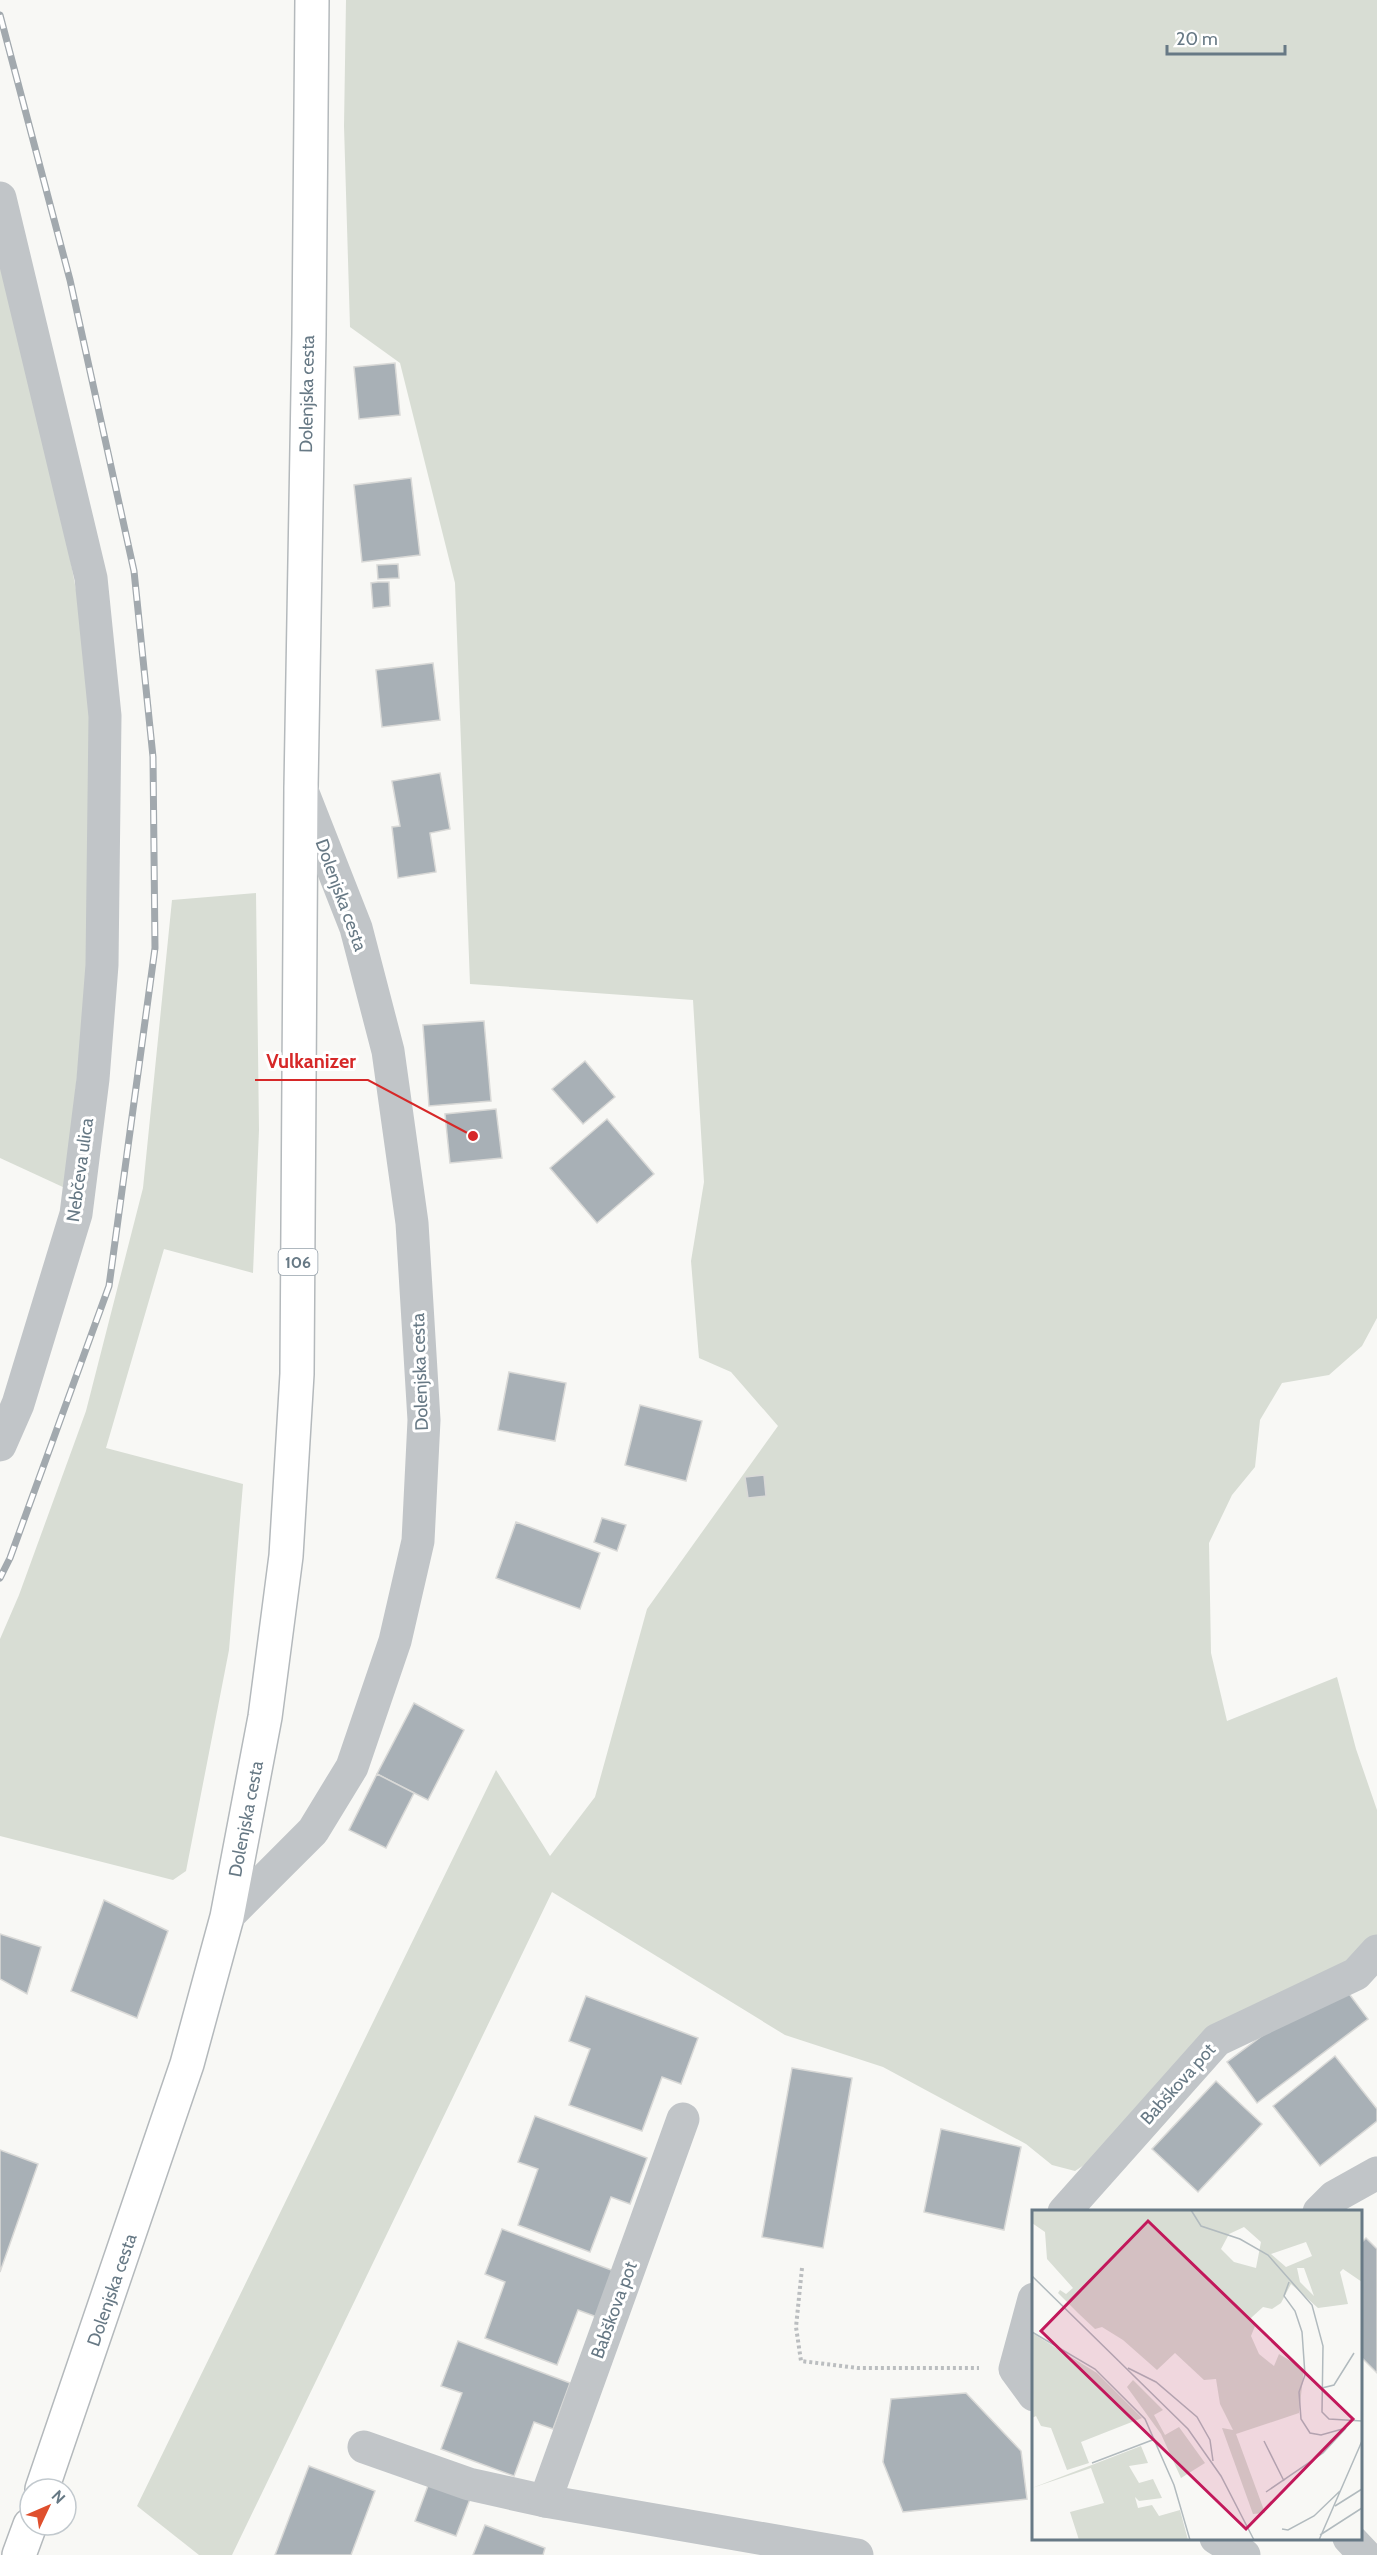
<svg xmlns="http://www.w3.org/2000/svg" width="1377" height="2555" font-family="Cabin,sans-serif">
<rect width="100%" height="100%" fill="#f8f8f5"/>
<g fill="#d8ddd4">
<path d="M346 0H1377V1318L1362 1346 1329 1375 1282 1383 1260 1420 1255 1467 1232 1495 1209 1543 1211 1653 1227 1721 1337 1677 1356 1749 1377 1810V1956L1313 1979 1104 2152 1075 2171 1052 2165 1026 2144 883 2067 785 2035 552 1892 232 2555H199L137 2506 496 1770 550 1856 595 1797 647 1609 778 1426 731 1372 699 1358 691 1261 704 1182 693 1000 470 984 455 583 400 363 350 327 344 126Z"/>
<path d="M0 256 50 453 81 616 91 733 89 966 65 1188 0 1158Z"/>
<path d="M256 893 259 1130 253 1273 164 1249 106 1448 243 1484 229 1650 186 1871 173 1880 0 1836V1639L19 1595 86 1411 143 1188 172 900Z"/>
</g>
<g fill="#a8b0b6" stroke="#d9d9d7" stroke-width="1.5">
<path d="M395 363 400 415 359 419 354 367Z"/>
<path d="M411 478 420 555 362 562 354 485Z"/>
<path d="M398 564 399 578 378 579 377 565Z"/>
<path d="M378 582H389L390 606 373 608 371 583Z"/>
<path d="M433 663 440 720 382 727 376 670Z"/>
<path d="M440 773 450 829 430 833 436 872 398 878 392 827 400 826 392 781Z"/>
<path d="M484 1021 491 1101 429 1106 423 1025Z"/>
<path d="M585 1061 615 1097 583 1124 552 1089Z"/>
<path d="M496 1109 502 1158 450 1163 445 1114Z"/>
<path d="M607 1119 654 1174 597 1223 550 1168Z"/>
<path d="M509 1372 566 1383 555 1441 498 1430Z"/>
<path d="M640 1405 702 1421 686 1481 625 1465Z"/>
<path d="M764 1475 766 1496 748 1498 745 1477Z"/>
<path d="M602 1518 626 1525 617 1551 594 1542Z"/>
<path d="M516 1522 600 1553 580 1609 496 1578Z"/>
<path d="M414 1703 464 1730 428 1800 377 1774Z"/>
<path d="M377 1774 414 1793 386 1848 349 1830Z"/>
<path d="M104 1900 168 1931 137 2018 71 1991Z"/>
<path d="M0 1934 41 1947 27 1994 0 1979Z"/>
<path d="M1338 1979 1368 2019 1257 2103 1227 2062Z"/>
<path d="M586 1996 698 2038 681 2084 662 2077 642 2131 569 2105 590 2049 569 2041Z"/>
<path d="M1335 2056 1377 2109V2121L1320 2166 1273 2106Z"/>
<path d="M792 2068 852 2078 823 2248 762 2237Z"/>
<path d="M1216 2081 1262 2124 1198 2192 1152 2149Z"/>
<path d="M535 2116 647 2158 630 2204 611 2197 590 2252 518 2225 538 2169 518 2162Z"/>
<path d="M941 2129 1021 2147 1004 2230 924 2212Z"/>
<path d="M0 2150 38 2164 0 2272Z"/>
<path d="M502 2229 614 2271 597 2317 578 2310 557 2365 485 2338 505 2282 485 2274Z"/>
<path d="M1366 2238 1377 2249V2373L1360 2356V2244Z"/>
<path d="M458 2341 570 2383 553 2429 534 2422 514 2476 441 2449 462 2393 441 2386Z"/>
<path d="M966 2393 1021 2451 1027 2499 903 2512 883 2462 891 2399Z"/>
<path d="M309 2466 375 2491 351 2555H275Z"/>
<path d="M429 2483 470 2499 456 2536 415 2521Z"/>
<path d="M485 2525 545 2548 543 2555H473Z"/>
</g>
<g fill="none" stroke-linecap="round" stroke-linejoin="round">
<defs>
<g id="major">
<path d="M42 2489 187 2064 227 1917 265 1717 286 1556 297 1374 301 788 309 334 312 0"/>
<path d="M19 2555 30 2525"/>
</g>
</defs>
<use href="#major" stroke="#b4b9bc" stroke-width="36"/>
<path stroke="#bbbec0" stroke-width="4" stroke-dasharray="3 3" stroke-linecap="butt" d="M802 2268 796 2327 801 2361 858 2368H979"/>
<g stroke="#c1c5c8" stroke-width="33">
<path d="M0 198 91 578 105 716 102 965 93 1079 76 1214 18 1404 0 1445"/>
<path d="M227 1917 313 1831 352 1767 395 1641 418 1541 424 1420 412 1223 388 1051 356 928 301 788"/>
<path d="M1064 2212 1217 2040 1356 1974 1377 1951"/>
<path d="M1319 2212 1334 2197 1377 2173"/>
<path d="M1034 2299 1015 2369 1034 2395"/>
<path d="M364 2447 469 2484 545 2501 857 2555"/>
<path d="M545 2501 683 2119"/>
<path d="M1216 2538 1244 2555"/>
<path d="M1349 2538 1365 2555"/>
</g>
<use href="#major" stroke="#fff" stroke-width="33"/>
<defs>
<path id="rail" d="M0 15 70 280 134 571 153 757 155 948 109 1286 10 1558 0 1578"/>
</defs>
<use href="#rail" stroke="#a2a9ae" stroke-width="7"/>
<use href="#rail" stroke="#fff" stroke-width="4.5" stroke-dasharray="14" stroke-linecap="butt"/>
</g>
<g text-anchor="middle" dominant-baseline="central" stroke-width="6" stroke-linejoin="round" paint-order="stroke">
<rect fill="#fff" stroke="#95a1aa" stroke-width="1.5" x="278.5" y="1249" width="39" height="26" rx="4.5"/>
<g font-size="16" font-weight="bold" fill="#677985">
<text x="298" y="1262">106</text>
</g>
<g font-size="18" fill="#677985" stroke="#fff">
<text transform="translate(307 394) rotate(-89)">Dolenjska cesta</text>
<text transform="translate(341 895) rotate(70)">Dolenjska cesta</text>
<text transform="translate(80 1170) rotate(-82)">Nebčeva ulica</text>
<text transform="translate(420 1372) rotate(-92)">Dolenjska cesta</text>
<text transform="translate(246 1819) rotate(-79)">Dolenjska cesta</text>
<text transform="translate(1178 2084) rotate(-48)">Babškova pot</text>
<text transform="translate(112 2290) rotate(-71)">Dolenjska cesta</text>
<text transform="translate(614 2310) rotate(-70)">Babškova pot</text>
</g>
</g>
<g transform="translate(1032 2210)">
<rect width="330" height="330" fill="#f8f8f5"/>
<path d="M0 0H330V72L311 59 308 62 316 94 286 98 259 74 249 93 240 99 231 97 219 108 223 116 219 126 227 144 242 156 247 144 272 159 267 203 204 224 233 303 221 304 190 218 201 220 188 194 184 169 172 170 143 143 125 160 91 130 70 117 63 119 46 103 26 83 28 80 34 84 41 78 15 49 13 22 0 13ZM212 17 229 32 224 58 202 52 189 39 197 24ZM274 32 280 46 254 57 239 44ZM265 58H272L282 86 268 72ZM0 123 65 163 110 208 49 232 57 253 35 260 19 218 9 216 4 206 0 208ZM101 170 131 200 122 205 133 225 147 217 173 253 149 268 129 224 95 177ZM109 236 116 253 97 256 107 273 121 269 130 288 107 291 103 287 106 298 120 295 127 306 148 300 156 330H47L38 302 72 293 59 258 0 278Z" fill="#d8ddd4" fill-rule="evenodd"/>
<path fill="none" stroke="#b1babe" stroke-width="1.5" d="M159 0 169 16 208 29 236 45 280 95 291 136 290 202 297 209 330 211M0 66 156 219 189 266 222 330M257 72 252 86 263 101 270 122 273 165 267 182 269 209 278 223 289 225 314 218M0 122 63 159 113 209 142 275 158 330M96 158 124 172 165 207 178 230 181 251M290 178 302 175 322 143M232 231 252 271M60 253 123 229M234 282 291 243 314 218M303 296 330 279M250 319 256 320 282 306 308 281M288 325 330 298M287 330 330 231"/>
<path fill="#c2185b" fill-opacity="0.15" stroke="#c2185b" stroke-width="3" d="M116 11 321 209 214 319 9 121Z"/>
<rect width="330" height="330" fill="none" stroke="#677985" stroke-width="3"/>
</g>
<path fill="none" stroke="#d62828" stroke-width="2" d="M473 1136L368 1080H255"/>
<circle fill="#d62828" stroke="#fff" stroke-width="2" cx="473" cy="1136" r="6"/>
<g font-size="20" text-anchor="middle" font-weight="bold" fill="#d62828" stroke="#fff" stroke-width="6" stroke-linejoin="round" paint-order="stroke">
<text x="311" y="1068">Vulkanizer</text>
</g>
<g transform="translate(48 2507) rotate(46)"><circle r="28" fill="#ffffff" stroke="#c2c9ce" stroke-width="1.5"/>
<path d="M0-4.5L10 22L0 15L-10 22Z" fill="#df4f2d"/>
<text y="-9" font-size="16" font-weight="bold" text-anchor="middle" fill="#677985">N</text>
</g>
<path d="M1167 45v9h118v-9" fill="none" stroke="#677985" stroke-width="3"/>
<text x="1176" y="45" font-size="18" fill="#677985" stroke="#ffffff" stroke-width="4.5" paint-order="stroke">20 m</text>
</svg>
